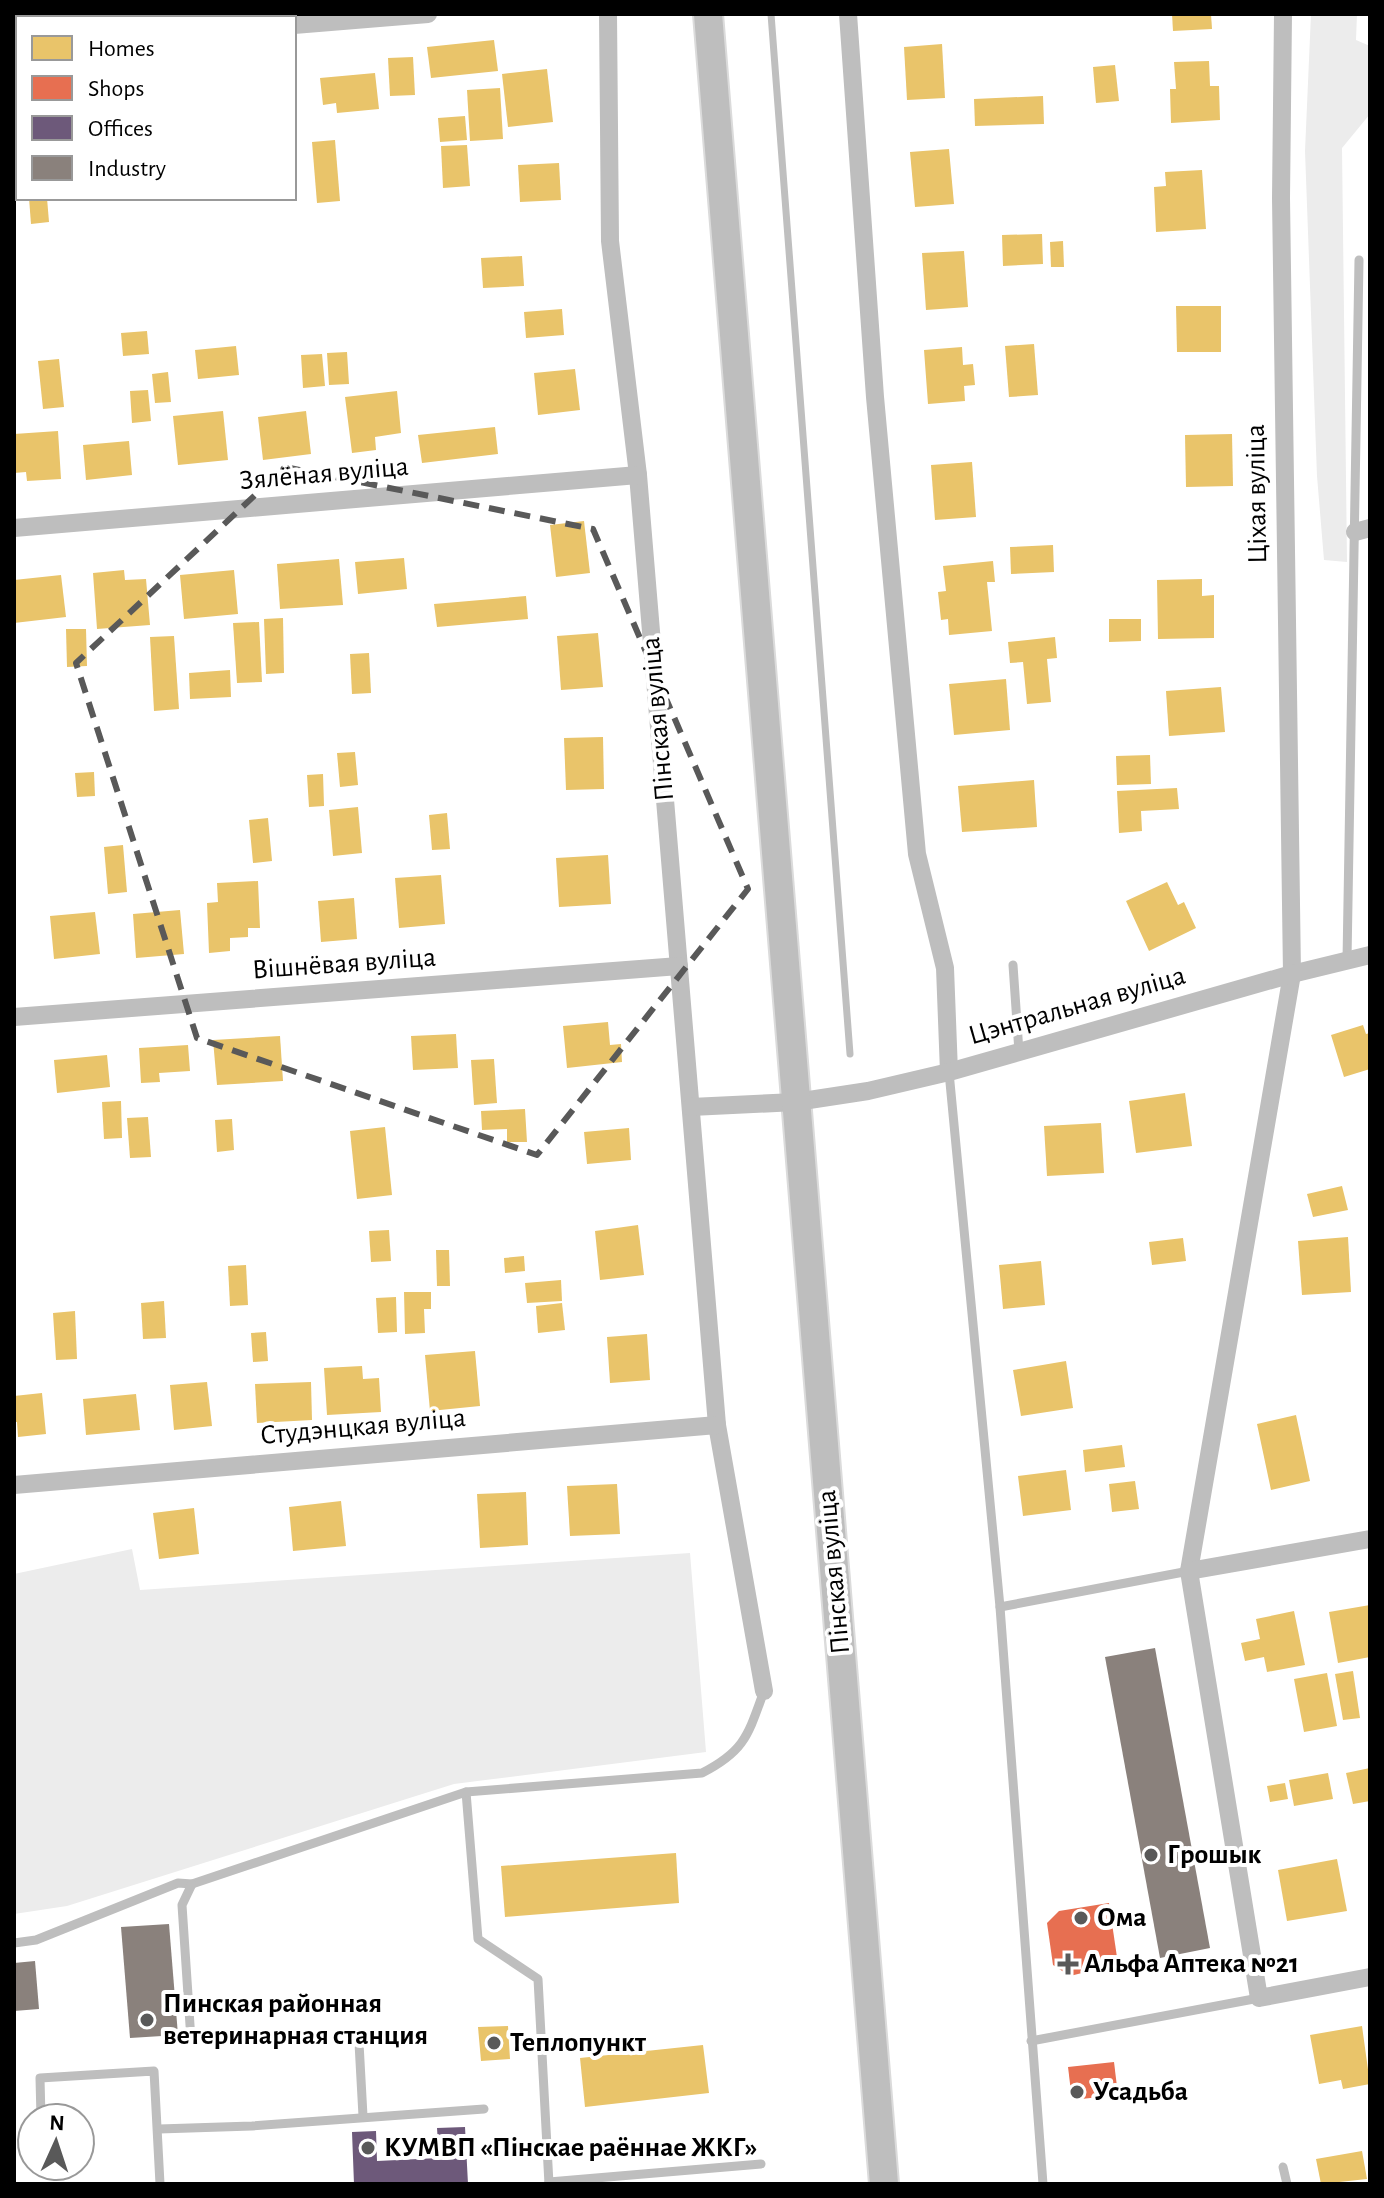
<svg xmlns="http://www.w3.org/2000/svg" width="1384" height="2198" font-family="'Alegreya Sans',sans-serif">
<rect width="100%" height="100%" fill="#fff"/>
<g fill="#ececec">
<path d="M1311 14H1357L1356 40 1370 46V114L1342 148 1347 562 1324 560 1317 476 1305 151Z"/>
<path d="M132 1549 140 1590 690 1553 706 1752 454 1784 67 1906 14 1914V1574Z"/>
</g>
<g fill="#e9c46a">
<path d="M1172 14H1211L1212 29 1173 31Z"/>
<path d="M494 40 498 71 431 78 427 47Z"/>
<path d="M942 44 945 98 907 100 904 47Z"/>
<path d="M413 57 415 95 390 96 388 58Z"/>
<path d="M1209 61 1210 86H1219L1220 120 1171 123 1170 89H1176L1174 62Z"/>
<path d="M1115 65 1119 101 1096 103 1093 67Z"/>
<path d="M547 69 553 122 508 127 502 74Z"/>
<path d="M375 73 379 109 337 113 336 103 323 105 320 78Z"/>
<path d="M500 88 503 139 470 141 467 90Z"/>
<path d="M1043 96 1044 124 975 126 974 99Z"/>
<path d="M465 116 467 140 440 142 438 118Z"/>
<path d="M335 140 340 201 317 203 312 142Z"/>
<path d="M467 145 470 186 443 188 441 146Z"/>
<path d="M949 149 954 204 915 207 910 152Z"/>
<path d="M559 163 561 200 520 202 518 165Z"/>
<path d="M1202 170 1206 229 1156 232 1154 187 1166 186 1165 172Z"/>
<path d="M29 198H47L49 222 31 224Z"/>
<path d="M1042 234 1043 264 1003 266 1002 235Z"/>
<path d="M1063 241 1064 267H1051L1050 242Z"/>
<path d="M964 251 968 307 926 310 922 253Z"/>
<path d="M522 256 524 286 483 288 481 258Z"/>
<path d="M1176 306H1221V352H1177Z"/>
<path d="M562 309 564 335 526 338 524 312Z"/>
<path d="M147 331 149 354 123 356 121 333Z"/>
<path d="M1034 344 1038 395 1009 397 1005 346Z"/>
<path d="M236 346 239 375 198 379 195 350Z"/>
<path d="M962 347 963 365 973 364 975 385 964 386 965 401 928 404 924 350Z"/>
<path d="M347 352 349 384 329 385 327 353Z"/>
<path d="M322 354 325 386 303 388 301 355Z"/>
<path d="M59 359 64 407 43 409 38 361Z"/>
<path d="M575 369 580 410 538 415 534 373Z"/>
<path d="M168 372 171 402 155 403 152 374Z"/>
<path d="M148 390 151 421 132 423 130 391Z"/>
<path d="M397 391 401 433 375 437 376 450 352 453 345 397Z"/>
<path d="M223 411 228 460 178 465 173 416Z"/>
<path d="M306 411 311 454 263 460 258 417Z"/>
<path d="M495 427 498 454 422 463 418 435Z"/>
<path d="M58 431 61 479 27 481 26 472 14 473V434Z"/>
<path d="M1232 434 1233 486 1186 487 1185 435Z"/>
<path d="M129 441 132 475 86 480 83 445Z"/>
<path d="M972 462 976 517 935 520 931 465Z"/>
<path d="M584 521 590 573 556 577 550 525Z"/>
<path d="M1053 545 1054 572 1011 574 1010 547Z"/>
<path d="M404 558 407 589 358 594 355 562Z"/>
<path d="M339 559 343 605 280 609 277 564Z"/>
<path d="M993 561 995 582H987L992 631 949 635 948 619 941 620 938 592 946 591 943 566Z"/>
<path d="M124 570 125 580 146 579 150 625 97 629 93 573Z"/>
<path d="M234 570 238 614 184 619 180 575Z"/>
<path d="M61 575 66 617 14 623V580Z"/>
<path d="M1202 579V596L1214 595V638L1158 639 1157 580Z"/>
<path d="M526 596 528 619 437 627 434 604Z"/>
<path d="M283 618 284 673 266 674 264 619Z"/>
<path d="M1109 619H1141V641L1109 642Z"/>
<path d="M259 622 262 682 237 683 233 623Z"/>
<path d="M66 629H86L87 666 67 667Z"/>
<path d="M598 633 603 687 561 690 557 636Z"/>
<path d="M174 636 179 709 154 711 150 637Z"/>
<path d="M1055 637 1057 658 1047 659 1051 702 1027 704 1023 662 1010 663 1008 642Z"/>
<path d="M369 653 371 693 352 694 350 654Z"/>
<path d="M230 670 231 697 190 699 189 673Z"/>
<path d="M1006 679 1010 730 954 735 949 684Z"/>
<path d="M1221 687 1225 732 1169 736 1166 691Z"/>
<path d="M603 737 604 789 566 790 564 738Z"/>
<path d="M355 752 358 785 340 787 337 753Z"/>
<path d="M1150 755 1151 784 1117 785 1116 756Z"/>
<path d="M94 772 95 796 77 797 75 773Z"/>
<path d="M323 774 324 806 309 807 307 775Z"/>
<path d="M1034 780 1037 827 962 832 958 786Z"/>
<path d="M1177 788 1179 809 1141 811 1142 831 1119 833 1117 791Z"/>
<path d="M358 807 362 853 333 856 329 810Z"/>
<path d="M447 813 450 849 432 850 429 815Z"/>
<path d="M268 818 272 861 253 863 249 820Z"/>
<path d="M123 845 127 892 108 894 104 847Z"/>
<path d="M608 855 611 904 559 907 556 858Z"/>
<path d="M441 875 445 924 399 928 395 878Z"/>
<path d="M258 881 260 928H248V937L230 938V951L209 953 207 903 218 902 217 883Z"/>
<path d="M1167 882 1178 905 1184 902 1196 928 1149 951 1126 901Z"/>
<path d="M354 898 357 939 321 942 318 901Z"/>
<path d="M180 910 184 954 136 958 133 914Z"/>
<path d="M95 912 100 954 54 959 50 916Z"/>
<path d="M608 1022 610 1045 621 1044 622 1062 567 1068 563 1026Z"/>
<path d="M1363 1025 1366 1034 1370 1033V1069L1344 1077 1331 1035Z"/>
<path d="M456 1034 458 1068 413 1070 411 1036Z"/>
<path d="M280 1036 283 1081 217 1085 213 1040Z"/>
<path d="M188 1045 190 1071 159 1073 160 1082 141 1083 139 1048Z"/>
<path d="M107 1055 110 1087 57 1093 54 1060Z"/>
<path d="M494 1059 497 1103 474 1105 471 1060Z"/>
<path d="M1185 1093 1192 1146 1136 1153 1129 1101Z"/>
<path d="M121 1101 122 1138 104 1139 102 1102Z"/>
<path d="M525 1109 527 1142H507V1129L482 1130 481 1111Z"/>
<path d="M148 1117 151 1157 130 1158 127 1118Z"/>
<path d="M232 1119 234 1150 217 1152 215 1120Z"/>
<path d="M1101 1123 1104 1173 1047 1176 1044 1126Z"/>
<path d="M385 1127 392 1195 357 1199 350 1131Z"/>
<path d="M629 1128 631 1160 587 1164 584 1132Z"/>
<path d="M1342 1186 1348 1210 1313 1217 1307 1194Z"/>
<path d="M638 1225 644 1275 600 1280 595 1231Z"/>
<path d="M389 1230 391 1261 371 1262 369 1231Z"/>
<path d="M1348 1237 1351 1292 1302 1295 1298 1241Z"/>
<path d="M1183 1238 1186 1261 1152 1265 1149 1242Z"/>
<path d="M436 1250H449L450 1286H437Z"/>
<path d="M524 1256 525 1271 505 1273 504 1258Z"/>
<path d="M1041 1261 1045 1305 1003 1309 999 1265Z"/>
<path d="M246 1265 248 1305 230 1306 228 1266Z"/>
<path d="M561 1280 562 1301 527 1303 525 1283Z"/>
<path d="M404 1292H431V1309H424L425 1333 405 1334Z"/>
<path d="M396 1297 397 1332 378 1333 376 1298Z"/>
<path d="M164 1301 166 1338 143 1339 141 1303Z"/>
<path d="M562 1303 565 1330 538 1333 536 1306Z"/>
<path d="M75 1311 77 1359 56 1360 53 1313Z"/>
<path d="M266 1332 268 1361 253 1362 251 1333Z"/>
<path d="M647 1334 650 1380 610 1383 607 1337Z"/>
<path d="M475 1351 480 1406 430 1411 425 1355Z"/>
<path d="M1066 1361 1073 1408 1021 1416 1013 1370Z"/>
<path d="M362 1366 363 1379 379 1378 381 1412 327 1415 324 1368Z"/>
<path d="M207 1382 212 1426 174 1430 170 1385Z"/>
<path d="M311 1382 312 1420 257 1423 255 1384Z"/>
<path d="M42 1393 46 1434 18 1437 17 1422H14V1396Z"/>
<path d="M136 1394 140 1430 86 1435 83 1399Z"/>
<path d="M1296 1415 1310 1481 1271 1490 1257 1424Z"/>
<path d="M1122 1445 1125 1467 1085 1472 1083 1450Z"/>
<path d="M1066 1470 1071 1510 1023 1516 1018 1476Z"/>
<path d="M1135 1481 1139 1509 1112 1512 1109 1484Z"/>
<path d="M617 1484 620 1534 570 1536 567 1486Z"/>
<path d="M526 1492 528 1545 480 1548 477 1494Z"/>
<path d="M341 1501 346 1546 293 1551 289 1507Z"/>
<path d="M194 1508 199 1554 159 1559 153 1513Z"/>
<path d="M1370 1605V1657L1338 1663 1329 1612Z"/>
<path d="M1294 1611 1305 1665 1267 1672 1264 1657 1245 1661 1241 1643 1260 1639 1256 1619Z"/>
<path d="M1353 1671 1360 1718 1343 1720 1335 1674Z"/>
<path d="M1327 1673 1337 1726 1304 1732 1294 1679Z"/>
<path d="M1370 1768V1801L1353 1804 1346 1773Z"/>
<path d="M1328 1773 1333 1799 1294 1806 1289 1780Z"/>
<path d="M1285 1783 1288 1799 1270 1802 1267 1786Z"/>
<path d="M676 1853 679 1903 505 1917 501 1866Z"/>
<path d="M1337 1859 1347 1911 1287 1921 1278 1870Z"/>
<path d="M508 2026 510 2059 481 2061 478 2027Z"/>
<path d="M1362 2026 1370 2084 1343 2089 1341 2080 1319 2084 1310 2035Z"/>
<path d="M703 2045 709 2093 585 2107 580 2058Z"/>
<path d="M1362 2151 1367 2179 1321 2184 1316 2159Z"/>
</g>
<g fill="#e76f51">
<path d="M1109 1903 1118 1964 1070 1976 1053 1965 1047 1923 1059 1911Z"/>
<path d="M1114 2062 1118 2095 1072 2100 1068 2067Z"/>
</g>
<path fill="#6d597a" d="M465 2127 468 2184H354L352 2132 376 2131 377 2161 439 2158 437 2128Z"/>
<g fill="#8a817c">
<path d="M1155 1648 1210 1948 1160 1958 1105 1657Z"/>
<path d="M169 1924 178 2035 130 2038 121 1927Z"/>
<path d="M35 1961 39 2009 14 2011V1963Z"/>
</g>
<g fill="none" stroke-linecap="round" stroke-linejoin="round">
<path stroke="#bfbfbf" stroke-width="7" d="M771 14 850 1054"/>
<defs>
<path id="primary" d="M708 14 884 2184"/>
</defs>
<use href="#primary" stroke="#dbdbdb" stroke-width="32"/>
<g stroke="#bebebe" stroke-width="9">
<path d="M1347 960 1359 260"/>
<path d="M1013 965 1019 1052"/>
<path d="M949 1072 1000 1607 1043 2184"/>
<path d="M1000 1607 1189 1571"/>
<path d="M466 1792 478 1939 538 1979 549 2184"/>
<path d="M14 1943 36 1940 178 1883 192 1884 466 1792 702 1773C745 1751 748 1735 764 1691"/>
<path d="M191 2040 182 1905 192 1884"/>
<path d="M1031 2041 1259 1998"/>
<path d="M359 2043 363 2116"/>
<path d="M41 2118 40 2078 154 2071 160 2184"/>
<path d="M159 2129 252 2126 484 2109"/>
<path d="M1283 2167 1287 2184"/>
<path d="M549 2182 761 2164"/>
</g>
<g stroke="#bebebe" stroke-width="18">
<path d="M608 14 610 241 638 475 717 1425 764 1691"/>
<path d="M848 14 875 397 917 854 945 968 949 1072"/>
<path d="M1283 14 1281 198 1292 974 1189 1571 1259 1998 1370 1977"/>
<path d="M294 25 428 14"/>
<path d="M14 49H18"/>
<path d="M14 528 638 475"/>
<path d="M1355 532 1370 528"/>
<path d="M14 1017 679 966"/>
<path d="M691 1107 796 1102 868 1091 949 1072 1292 974 1370 955"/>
<path d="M14 1485 717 1425"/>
<path d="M1189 1571 1370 1539"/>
</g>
<use href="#primary" stroke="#bebebe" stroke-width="28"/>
</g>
<path fill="none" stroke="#595959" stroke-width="6" stroke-dasharray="16 10" stroke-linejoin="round" d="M285 467 593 529 748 889 537 1155 197 1038 76 663Z"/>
<g fill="#595959" stroke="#fff" stroke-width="3">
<circle cx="1151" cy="1855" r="8"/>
<circle cx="1081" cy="1918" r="8"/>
<path d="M1064 1952h8v8h8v8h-8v8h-8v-8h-8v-8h8z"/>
<circle cx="147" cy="2020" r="8"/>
<circle cx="494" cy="2043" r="8"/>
<circle cx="1077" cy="2092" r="8"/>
<circle cx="368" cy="2148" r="8"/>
</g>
<g text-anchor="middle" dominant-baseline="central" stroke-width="8" stroke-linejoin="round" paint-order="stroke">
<g font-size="28" fill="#000" stroke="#fff">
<text transform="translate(324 474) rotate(-5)">Зялёная вуліца</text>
<text transform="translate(1257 494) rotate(-91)">Ціхая вуліца</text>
<text transform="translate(658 719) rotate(-95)">Пінская вуліца</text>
<text transform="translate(344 964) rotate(-4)">Вішнёвая вуліца</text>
<text transform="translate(1077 1006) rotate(-16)">Цэнтральная вуліца</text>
<text transform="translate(363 1427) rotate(-5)">Студэнцкая вуліца</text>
<text transform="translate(834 1572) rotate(-95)">Пінская вуліца</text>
</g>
<g font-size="28" font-weight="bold" fill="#000" stroke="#fff" text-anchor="start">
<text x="1167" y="1855">Грошык</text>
<text x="1097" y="1918">Ома</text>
<text x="1084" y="1964">Альфа Аптека №21</text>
<text x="163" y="2004">Пинская районная<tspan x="163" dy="32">ветеринарная станция</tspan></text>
<text x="510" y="2043">Теплопункт</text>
<text x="1093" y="2092">Усадьба</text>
<text x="384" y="2148">КУМВП «Пінскае раённае ЖКГ»</text>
</g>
</g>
<rect width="1384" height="2198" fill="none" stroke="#000000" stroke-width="32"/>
<rect x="16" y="16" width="280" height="184" fill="#ffffff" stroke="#999999" stroke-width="2"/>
<rect x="32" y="36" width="40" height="24" fill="#e9c46a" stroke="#999999" stroke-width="2"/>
<text x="88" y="56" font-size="24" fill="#000000">Homes</text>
<rect x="32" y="76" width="40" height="24" fill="#e76f51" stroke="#999999" stroke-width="2"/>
<text x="88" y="96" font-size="24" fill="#000000">Shops</text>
<rect x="32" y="116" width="40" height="24" fill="#6d597a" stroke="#999999" stroke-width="2"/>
<text x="88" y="136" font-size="24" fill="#000000">Offices</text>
<rect x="32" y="156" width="40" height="24" fill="#8a817c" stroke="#999999" stroke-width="2"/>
<text x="88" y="176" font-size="24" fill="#000000">Industry</text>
<g transform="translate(56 2142) rotate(3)"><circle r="38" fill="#ffffff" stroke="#999999" stroke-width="2"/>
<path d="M0-6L14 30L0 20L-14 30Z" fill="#595959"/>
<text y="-12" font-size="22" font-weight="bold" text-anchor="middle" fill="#000000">N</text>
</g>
</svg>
